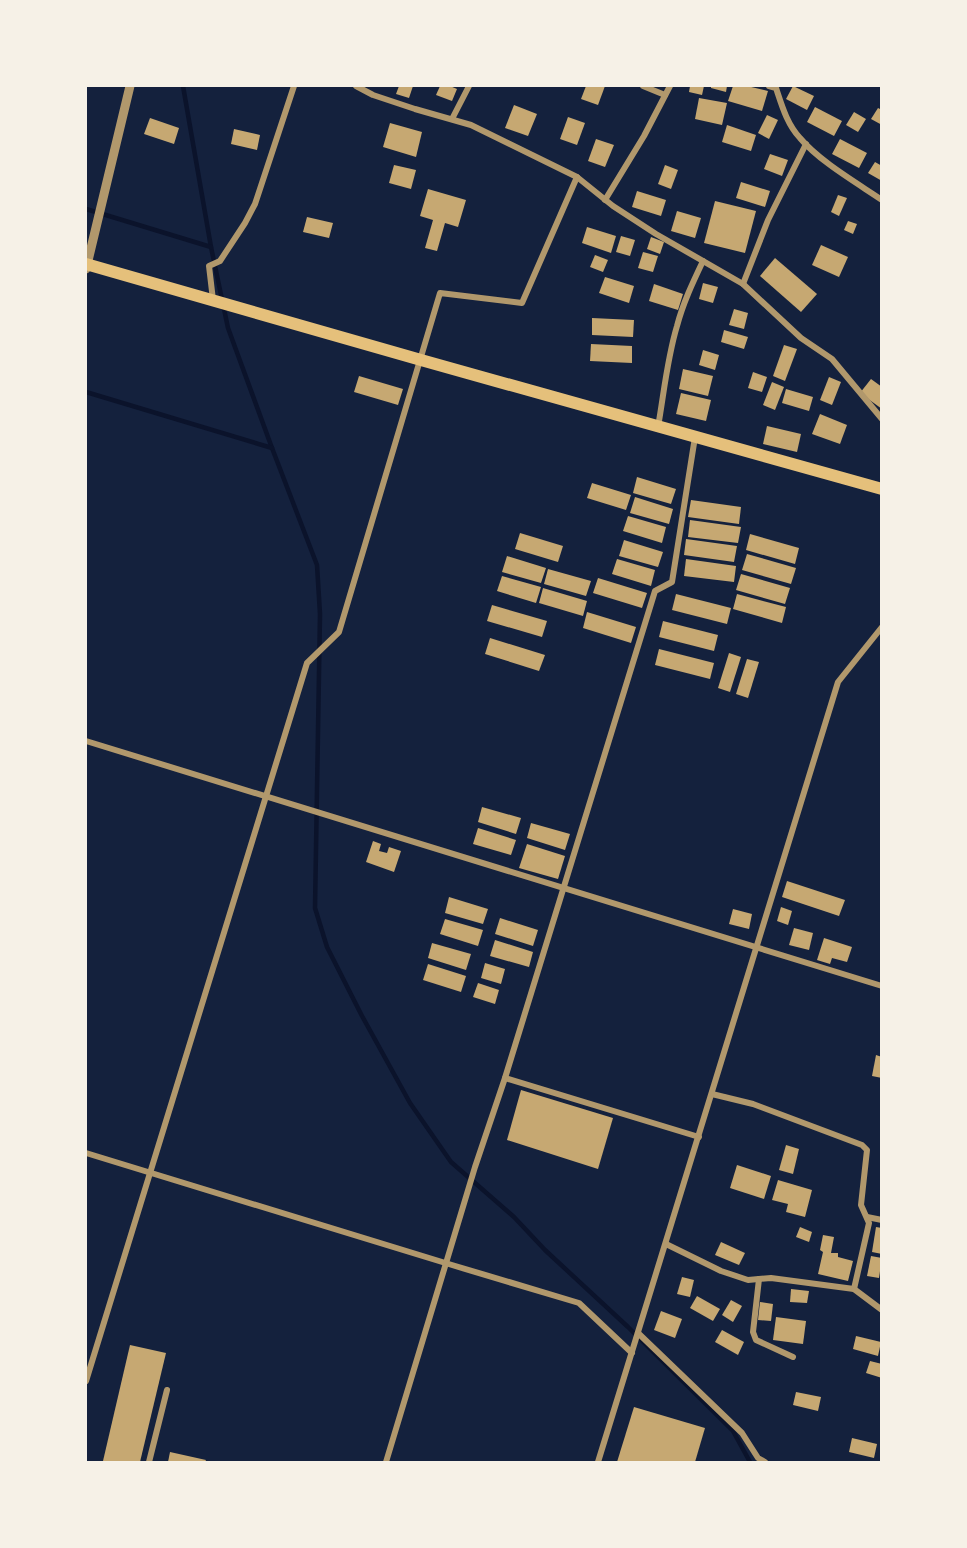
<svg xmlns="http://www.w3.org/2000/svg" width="967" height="1548" font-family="'Crimson Pro',serif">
<rect width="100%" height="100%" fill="#14213d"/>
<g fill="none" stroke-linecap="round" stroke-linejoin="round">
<g stroke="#0b132b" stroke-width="4.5">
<path d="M183 86 211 247 228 328 272 448 317 565 320 614 315 908 327 947 362 1016 410 1103 451 1162 514 1217 545 1250 628 1327 733 1431 750 1462"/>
<path d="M86 209 211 247"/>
<path d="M86 392 272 448"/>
</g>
</g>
<g fill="#c6a872">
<path d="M399 86H413L409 98 396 94Z"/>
<path d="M440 86H450L457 89 452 101 436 95Z"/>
<path d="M586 86H605L598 105 581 99Z"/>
<path d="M690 86H704L702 95 689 92Z"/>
<path d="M711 86H727L726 92 711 88Z"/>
<path d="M733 86H747L768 91 762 111 728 101Z"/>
<path d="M793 86 814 96 807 110 786 99Z"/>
<path d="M699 98 727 103 722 125 695 119Z"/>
<path d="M514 105 537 114 528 136 505 128Z"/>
<path d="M815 107 842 121 834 136 807 122Z"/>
<path d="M878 108 882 110V125L871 119Z"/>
<path d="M854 112 866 119 858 132 846 125Z"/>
<path d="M767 115 778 120 769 139 758 133Z"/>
<path d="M568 117 585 123 577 145 560 139Z"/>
<path d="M150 118 179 128 174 144 144 134Z"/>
<path d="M390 123 422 132 416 157 383 147Z"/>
<path d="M727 125 756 135 751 151 722 142Z"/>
<path d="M234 129 260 135 257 150 231 144Z"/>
<path d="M596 139 614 145 605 167 588 161Z"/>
<path d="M840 139 867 153 859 168 832 154Z"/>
<path d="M770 154 788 160 782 176 764 169Z"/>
<path d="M875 162 882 166V181L868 173Z"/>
<path d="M394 165 416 170 411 189 389 183Z"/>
<path d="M665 165 678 170 671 189 658 184Z"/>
<path d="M741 182 770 191 765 207 736 198Z"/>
<path d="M428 189 466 200 458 227 445 223 437 251 425 248 433 220 420 216Z"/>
<path d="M637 191 666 200 661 216 632 207Z"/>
<path d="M838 195 847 198 839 216 831 212Z"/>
<path d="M715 201 756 211 745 253 704 243Z"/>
<path d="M677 211 701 218 695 238 671 231Z"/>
<path d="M307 217 333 223 329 238 303 232Z"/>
<path d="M848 221 857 224 853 234 844 230Z"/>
<path d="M587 227 616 236 611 253 582 243Z"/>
<path d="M621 236 635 240 630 256 616 252Z"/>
<path d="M651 237 664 242 660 254 647 249Z"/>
<path d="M821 245 848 257 839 277 812 265Z"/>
<path d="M643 252 658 256 653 272 638 268Z"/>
<path d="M595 255 608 260 603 272 590 267Z"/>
<path d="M775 258 817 294 801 312 760 276Z"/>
<path d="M605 277 634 286 629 303 599 293Z"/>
<path d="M703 283 718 287 713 303 699 299Z"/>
<path d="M654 284 683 294 678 310 649 301Z"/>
<path d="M734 309 748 313 744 329 729 325Z"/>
<path d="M592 318 634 320 633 337 592 335Z"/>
<path d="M724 330 748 337 744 349 721 342Z"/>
<path d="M591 344 632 346V363L590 361Z"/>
<path d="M784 345 797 349 785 381 773 376Z"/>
<path d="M703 350 719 355 715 370 699 365Z"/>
<path d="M683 369 713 376 708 396 679 389Z"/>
<path d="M753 372 767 377 762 392 748 388Z"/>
<path d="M359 376 403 389 398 405 354 392Z"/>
<path d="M829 377 841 382 832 405 820 400Z"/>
<path d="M871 379 882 387V409L860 393Z"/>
<path d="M772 382 784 387 775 410 763 405Z"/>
<path d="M786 389 813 397 809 411 782 403Z"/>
<path d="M681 393 711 400 706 421 676 414Z"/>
<path d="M820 414 847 425 840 444 812 434Z"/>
<path d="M767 426 801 434 797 452 763 444Z"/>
<path d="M637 477 676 489 671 504 633 493Z"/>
<path d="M592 483 631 495 626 510 587 498Z"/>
<path d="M635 497 673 509 669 524 630 513Z"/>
<path d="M691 500 741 507 739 524 688 517Z"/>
<path d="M628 516 666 527 662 543 623 531Z"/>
<path d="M690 520 741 527 738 543 688 537Z"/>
<path d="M520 533 563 546 558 562 515 549Z"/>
<path d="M750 534 799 548 795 564 746 550Z"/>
<path d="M686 539 737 546 734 562 684 555Z"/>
<path d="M624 540 663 552 658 567 619 556Z"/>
<path d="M747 554 796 568 791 584 742 570Z"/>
<path d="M507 556 546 568 541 583 502 572Z"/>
<path d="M617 559 655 570 651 586 612 574Z"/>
<path d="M686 559 736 566 734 582 684 576Z"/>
<path d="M548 569 591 581 586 596 544 584Z"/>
<path d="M741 574 790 588 785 604 736 590Z"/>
<path d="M502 576 541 587 536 603 497 591Z"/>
<path d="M598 578 647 593 642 608 593 593Z"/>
<path d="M543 588 587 601 583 616 539 603Z"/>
<path d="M676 594 731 608 727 624 672 610Z"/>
<path d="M737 594 786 607 782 623 733 609Z"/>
<path d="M492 605 547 621 542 637 487 621Z"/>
<path d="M587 612 636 627 631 643 583 628Z"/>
<path d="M663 621 718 635 714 651 659 637Z"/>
<path d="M490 638 545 655 539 671 485 654Z"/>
<path d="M659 649 714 663 710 679 655 665Z"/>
<path d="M729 653 741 657 730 692 718 688Z"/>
<path d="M747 659 759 662 748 698 736 694Z"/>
<path d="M482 807 521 818 516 834 478 822Z"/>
<path d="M531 823 570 834 565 850 527 838Z"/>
<path d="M478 828 516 840 511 855 473 844Z"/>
<path d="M373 841 381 844 379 851 387 853 389 847 401 851 394 872 366 862Z"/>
<path d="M527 844 565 856 558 879 519 868Z"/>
<path d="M787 881 845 900 839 916 782 897Z"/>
<path d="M449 897 488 909 483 924 445 913Z"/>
<path d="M781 907 792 911 788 925 777 921Z"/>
<path d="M733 909 752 914 749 929 729 924Z"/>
<path d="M500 918 538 930 533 946 495 934Z"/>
<path d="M445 919 483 930 478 946 440 934Z"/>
<path d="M794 928 813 933 809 950 789 945Z"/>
<path d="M824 938 852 947 847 962 832 958 830 964 817 960Z"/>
<path d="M495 940 533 952 529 967 490 956Z"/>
<path d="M432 943 471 954 466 970 428 958Z"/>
<path d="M485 963 505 969 501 984 481 978Z"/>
<path d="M428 964 466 976 461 992 423 980Z"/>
<path d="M478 983 499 990 495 1004 473 997Z"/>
<path d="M876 1055 882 1057V1078L872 1076Z"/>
<path d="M521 1090 613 1118 598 1169 507 1140Z"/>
<path d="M786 1145 799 1149 793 1174 779 1170Z"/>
<path d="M737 1165 771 1176 764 1199 730 1188Z"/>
<path d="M778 1180 812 1190 805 1217 786 1212 788 1204 772 1200Z"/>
<path d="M800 1227 812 1232 809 1242 796 1237Z"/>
<path d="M876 1227 882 1228V1254L872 1252Z"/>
<path d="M823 1235 834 1237 831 1253H838V1257L853 1261 848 1281 818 1274 823 1252 820 1250Z"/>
<path d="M721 1242 745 1253 739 1265 715 1255Z"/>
<path d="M871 1256 882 1258 879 1278 867 1276Z"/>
<path d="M682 1277 694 1280 690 1297 677 1294Z"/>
<path d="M791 1289 809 1291 807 1303 790 1302Z"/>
<path d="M697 1296 720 1309 713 1321 690 1308Z"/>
<path d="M731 1300 742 1306 733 1322 722 1315Z"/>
<path d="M760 1302 773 1304 771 1321 758 1320Z"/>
<path d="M661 1311 682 1319 675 1338 654 1330Z"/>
<path d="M776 1317 806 1321 803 1344 773 1340Z"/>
<path d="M722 1330 744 1342 738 1355 715 1342Z"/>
<path d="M856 1336 881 1342 878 1356 853 1349Z"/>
<path d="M130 1345 166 1353 140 1462H108L103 1461Z"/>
<path d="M870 1361 882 1364V1378L866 1373Z"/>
<path d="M796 1392 821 1397 818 1411 793 1405Z"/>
<path d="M634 1407 705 1428 695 1462H617Z"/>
<path d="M852 1438 877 1444 874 1458 849 1452Z"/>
<path d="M170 1452 206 1460 205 1462H168Z"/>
</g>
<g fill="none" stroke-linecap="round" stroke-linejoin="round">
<g stroke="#b1986c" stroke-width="6">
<path d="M356 86 373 95 415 109 471 125 577 177 613 206 656 234 743 284 801 338 832 359 882 419"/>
<path d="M643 86 665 95"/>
<path d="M769 86 776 88C782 106 787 124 800 138 819 161 857 183 882 200"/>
<path d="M452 119 469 86"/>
<path d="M605 200 644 136 670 86"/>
<path d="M743 284 768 220 806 144"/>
<path d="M213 300 209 266 220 261 245 223 255 204 294 86"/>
<path d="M658 427C664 393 667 359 677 326 683 303 693 282 703 261"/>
<path d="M86 741 882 986"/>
<path d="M505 1078 699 1137"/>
<path d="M712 1094 753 1104 862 1145 867 1150 861 1205 869 1223 854 1289"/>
<path d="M86 1153 452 1265 579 1303 632 1353"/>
<path d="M867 1217 882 1220"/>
<path d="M666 1244 721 1271 748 1280 771 1278 854 1289 882 1310"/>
<path d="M759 1279 753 1332 756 1340 793 1357"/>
<path d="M638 1333 742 1433 758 1458 765 1462"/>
<path d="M86 1381 307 663 339 632 440 293 522 303 577 177"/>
<path d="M149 1462 167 1390"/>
<path d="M386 1462 475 1167 505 1078 655 591 672 582 695 437"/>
<path d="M598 1462 838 682 882 627"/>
</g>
<path stroke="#b1986c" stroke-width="9" d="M86 269 130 86"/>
<path stroke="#e5c07b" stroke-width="12" d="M86 264 421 360 882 489"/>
</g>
<rect width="967" height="1548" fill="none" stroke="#f6f1e7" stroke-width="174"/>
</svg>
